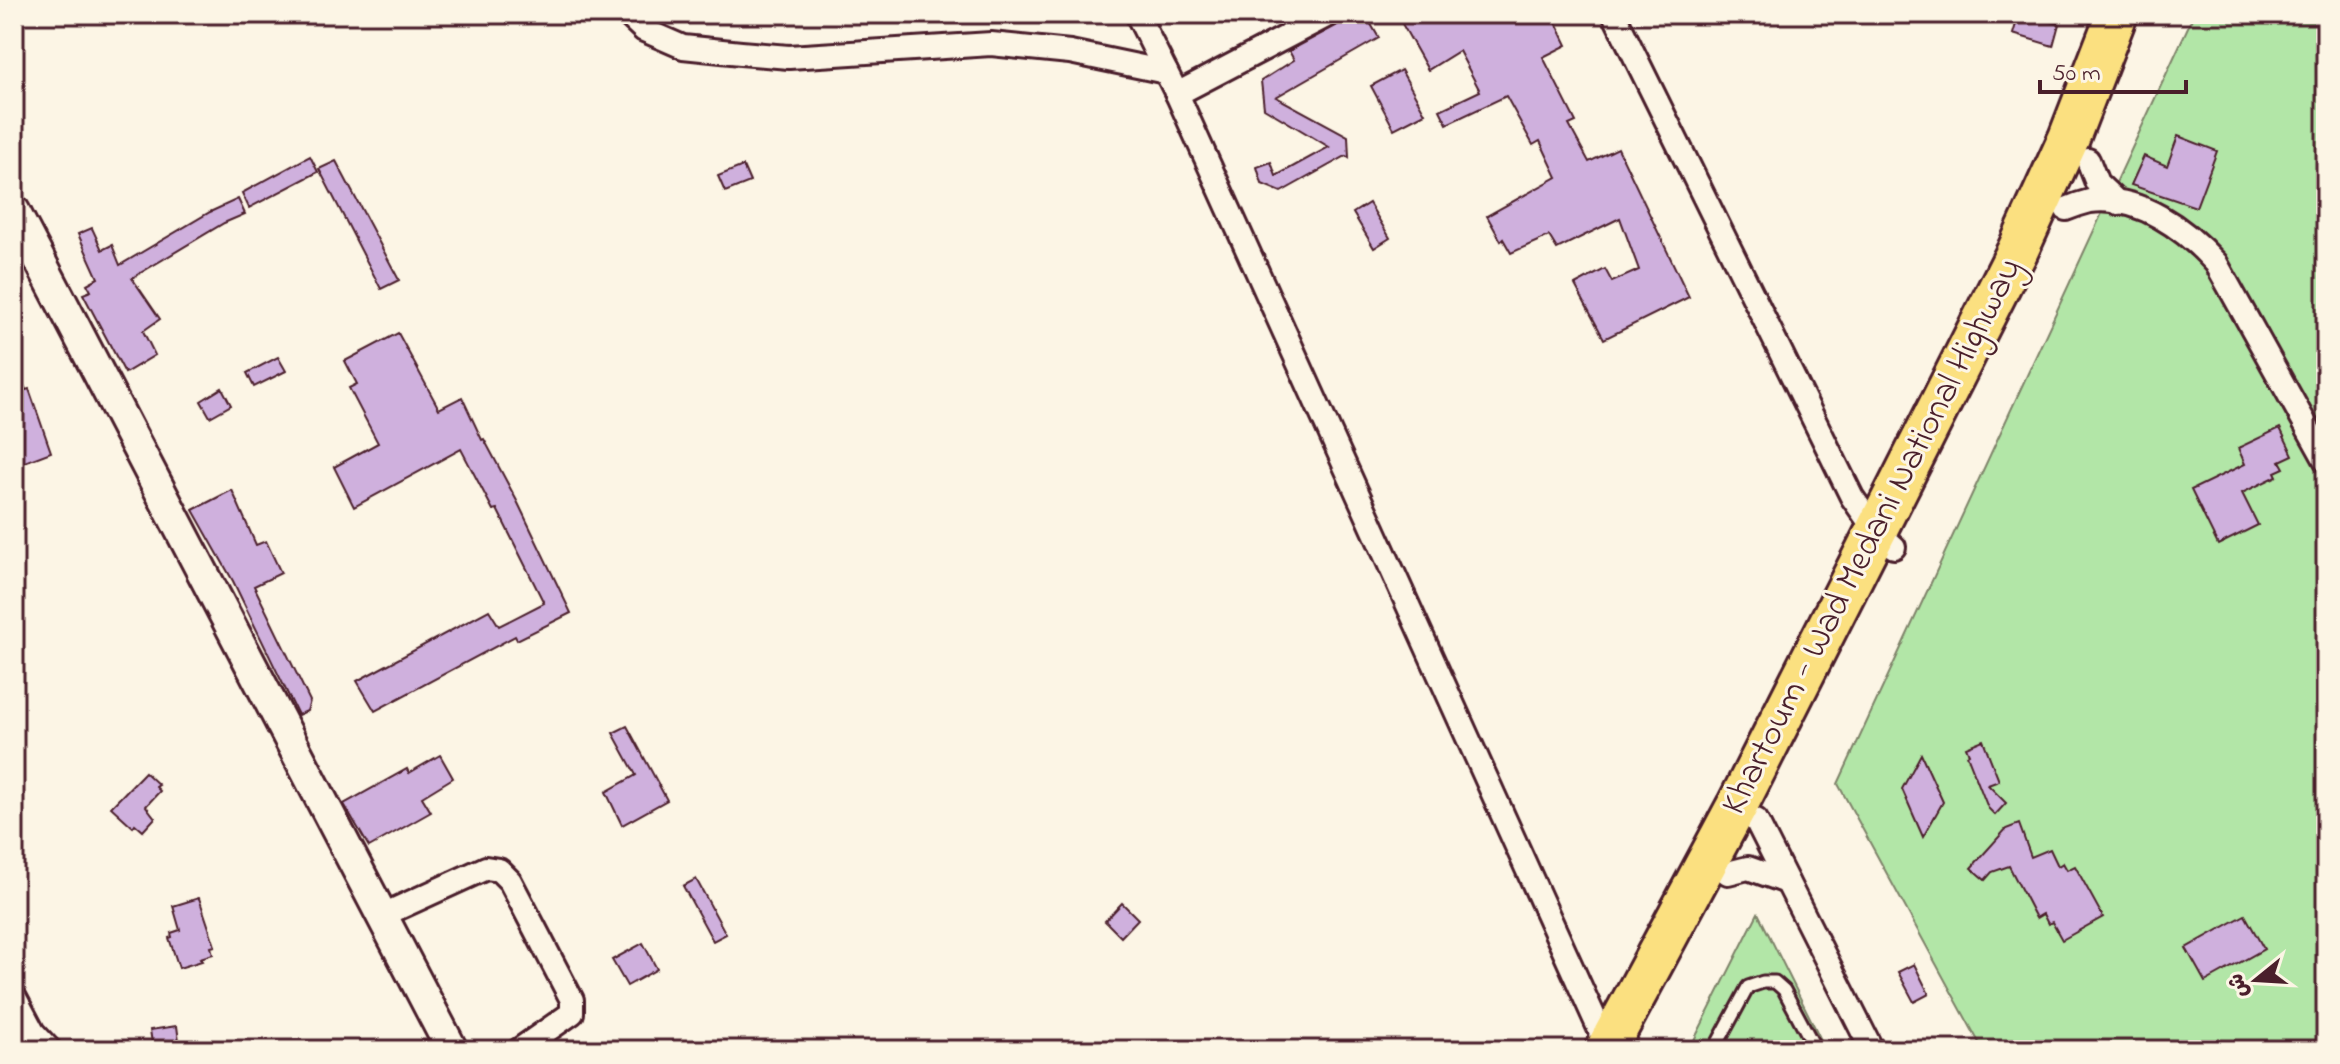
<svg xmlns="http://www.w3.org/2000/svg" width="2340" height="1064" font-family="'Indie Flower','Playpen Sans Arabic',sans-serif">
<rect width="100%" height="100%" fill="#fcf5e5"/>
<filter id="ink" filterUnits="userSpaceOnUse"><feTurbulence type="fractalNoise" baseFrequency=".0125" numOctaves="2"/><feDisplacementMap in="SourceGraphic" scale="16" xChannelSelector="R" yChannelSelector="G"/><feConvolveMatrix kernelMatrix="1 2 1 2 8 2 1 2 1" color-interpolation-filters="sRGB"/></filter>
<g filter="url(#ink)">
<g fill="#b2e6a7" stroke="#7e8269" stroke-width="2">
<path d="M2194 14H2326V1050H1983L1838 784Z"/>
<path d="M1758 913 1826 1050H1689Z"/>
</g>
<g fill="#cfb0dd" stroke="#4a1f2b" stroke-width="2">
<path d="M1352 14H1365L1379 38 1276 97 1348 136 1349 158 1346 156 1281 192 1262 184 1257 167 1271 162 1276 176 1329 147 1264 108 1261 81 1294 60 1289 51 1336 26Z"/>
<path d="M1415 14H1552L1567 45 1543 57 1576 122 1569 125 1589 162 1618 148 1689 297 1604 339 1575 285 1605 269 1612 282 1639 270 1620 218 1557 249 1549 236 1511 253 1503 239 1501 241 1487 216 1557 177 1540 141 1533 145 1506 96 1447 124 1440 110 1480 91 1459 51 1428 70 1401 22Z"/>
<path d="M2019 14 2059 24 2053 46 2013 34Z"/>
<path d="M1401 70 1425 113 1394 129 1371 86Z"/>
<path d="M2178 136 2217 151 2196 207 2131 185 2144 156 2167 166Z"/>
<path d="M310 156 318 172 249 208 242 193Z"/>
<path d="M336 161 399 280 381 289 319 169Z"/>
<path d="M743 166 750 182 725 192 718 176Z"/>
<path d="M238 199 245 214 224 223 132 278 160 319 143 331 155 355 125 373 83 294 91 291 87 284 98 278 78 234 92 228 102 250 112 245 120 265 210 212Z"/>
<path d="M1369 203 1390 238 1374 248 1353 213Z"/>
<path d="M398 333 439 409 462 397 482 440 484 439 517 501 571 613 517 640 515 636 375 711 357 681 489 610 499 626 544 603 497 509 493 510 461 449 354 507 334 467 378 443 349 388 357 384 345 361Z"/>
<path d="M278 357 286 371 254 387 247 373Z"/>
<path d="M14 364 26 390 29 389 51 452 14 466V443L19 441 14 428Z"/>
<path d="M222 388 231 405 210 417 201 401Z"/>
<path d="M2280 428 2293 455 2280 461 2284 468 2275 472 2277 476 2242 493 2258 525 2218 545 2191 490 2245 464 2238 448Z"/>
<path d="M232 490 256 545 266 541 281 573 254 586 310 701 307 711 298 715 233 581 193 510Z"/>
<path d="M627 726 667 800 622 825 606 792 636 775 613 733Z"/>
<path d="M1983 740 1999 781 1988 785 2006 803 1995 815 1988 808 1967 755 1969 754 1966 747Z"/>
<path d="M1921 754 1943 802 1923 837 1902 789Z"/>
<path d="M440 755 453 778 422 797 431 812 369 847 344 804 407 769 409 773Z"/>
<path d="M145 772 159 785 156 787 160 791 146 806 155 818 143 831 135 824 133 827 111 807Z"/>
<path d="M2019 824 2031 857 2050 849 2058 866 2063 863 2067 870 2075 866 2103 917 2062 940 2052 922 2048 924 2043 914 2036 918 2009 866 1992 872 1985 880 1971 868 2006 829Z"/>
<path d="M696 879 726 934 713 941 683 886Z"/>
<path d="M199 898 215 946 211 947 213 954 200 958 202 961 179 968 169 938 172 937 171 933 180 930 173 906Z"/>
<path d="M1122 903 1138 919 1121 937 1105 921Z"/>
<path d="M2245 915 2264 949 2205 982 2186 948Z"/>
<path d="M643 943 657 969 627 986 612 960Z"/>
<path d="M1914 964 1929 994 1914 1002 1898 972Z"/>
<path d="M177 1026 179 1041 169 1043 170 1050H153L150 1030Z"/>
</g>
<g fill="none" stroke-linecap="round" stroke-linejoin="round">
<defs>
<path id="lane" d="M1714 1050 1748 987 1763 982H1775L1784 990 1816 1050"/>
<g id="street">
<path d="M627 14 644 30 683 47 741 53 789 57 991 44 1070 52 1166 72"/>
<path d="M1137 14 1177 94 1608 1048"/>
<path d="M1614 14 1852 497 1875 530 1894 547"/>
<path d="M1177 94 1330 14"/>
<path d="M2088 160 2097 183 2118 203"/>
<path d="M2066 209C2073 206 2082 203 2090 201 2140 195 2185 229 2216 263L2326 461"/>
<path d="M1756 820 1872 1050"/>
<path d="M1728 873 1748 868 1787 882"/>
<path d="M381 916 486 868 499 870 510 881 572 1000V1013L519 1050"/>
<path d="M14 996 33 1032 50 1050"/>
</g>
<path id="secondary" d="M14 211 452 1050"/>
<path id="highway" d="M1606 1050 1737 806 2017 252 2069 138 2117 14"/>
</defs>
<use href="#lane" stroke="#4a1f2b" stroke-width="17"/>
<use href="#street" stroke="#4a1f2b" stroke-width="28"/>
<use href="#secondary" stroke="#4a1f2b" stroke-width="36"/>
<use href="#highway" stroke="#4a1f2b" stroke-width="46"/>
<use href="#lane" stroke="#fcf5e5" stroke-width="11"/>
<use href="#street" stroke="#fcf5e5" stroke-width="22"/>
<use href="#secondary" stroke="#fcf5e5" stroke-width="30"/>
<use href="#highway" stroke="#fbe080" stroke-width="40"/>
</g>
</g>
<g text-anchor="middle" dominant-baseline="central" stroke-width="6" stroke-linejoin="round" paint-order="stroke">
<g font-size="36" fill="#4a1f2b" stroke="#fcf5e5">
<text transform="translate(1873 537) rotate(-63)">Khartoum - Wad Medani National Highway</text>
</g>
</g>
<rect width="2340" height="1064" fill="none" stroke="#fcf5e5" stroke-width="48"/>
<rect x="24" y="24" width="2292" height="1016" fill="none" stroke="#4a1f2b" stroke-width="3" filter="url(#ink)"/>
<g transform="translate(2256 980) rotate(252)" stroke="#fcf5e5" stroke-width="6" paint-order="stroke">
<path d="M0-6L14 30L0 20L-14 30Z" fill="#4a1f2b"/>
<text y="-12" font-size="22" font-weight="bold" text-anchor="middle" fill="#4a1f2b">ش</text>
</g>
<path d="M2040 80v12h146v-12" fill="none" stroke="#4a1f2b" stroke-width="4"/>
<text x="2052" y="80" font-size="24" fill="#4a1f2b" stroke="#fcf5e5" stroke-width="6" paint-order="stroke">50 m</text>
</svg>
